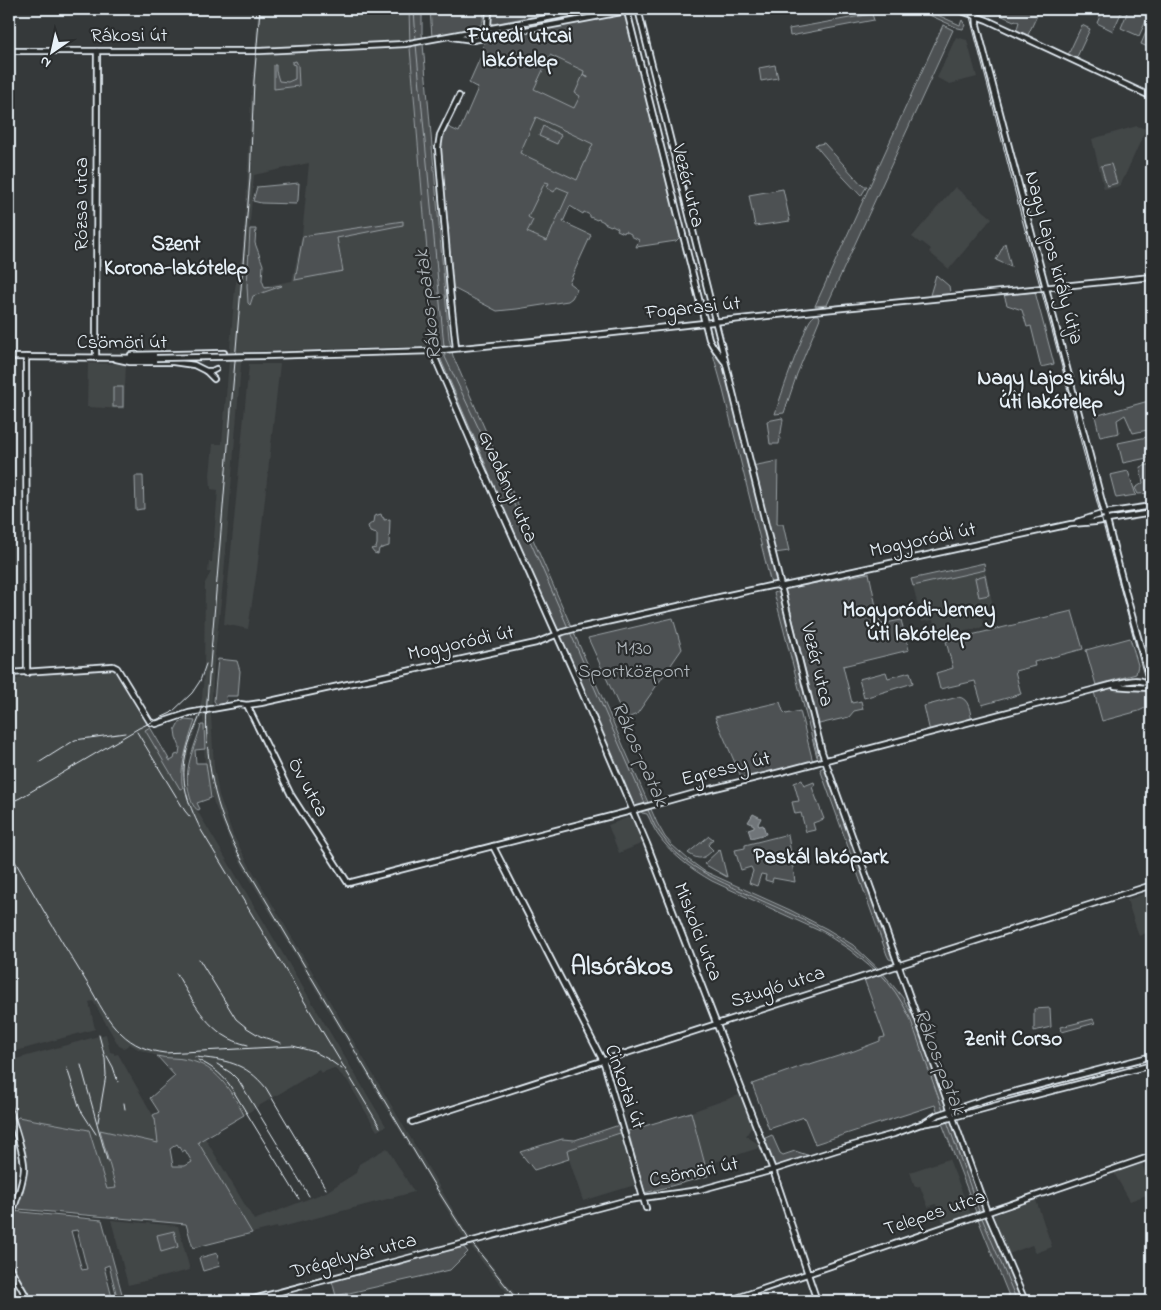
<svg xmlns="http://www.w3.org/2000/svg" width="1161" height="1310" font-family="'Indie Flower',sans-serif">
<rect width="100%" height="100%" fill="#35393a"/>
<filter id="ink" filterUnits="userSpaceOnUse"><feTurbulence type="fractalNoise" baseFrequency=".02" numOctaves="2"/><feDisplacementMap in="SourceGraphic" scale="10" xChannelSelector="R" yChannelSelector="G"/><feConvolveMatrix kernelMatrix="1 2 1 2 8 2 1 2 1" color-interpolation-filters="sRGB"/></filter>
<g filter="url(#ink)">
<g fill="#424647" fill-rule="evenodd">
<path d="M258 9H409L410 48 435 346 242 352 224 574 214 663 211 715 214 767 219 795 233 835 248 863 465 1230 480 1251 521 1301H514L484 1264 461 1233 244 869 231 844 214 803 205 768 203 717 201 718 190 744 187 759 184 778 189 797 386 1126 377 1131 347 1080 334 1068 321 1073 319 1070 244 1115 231 1092 225 1084 213 1072 203 1066 187 1060 168 1058 154 1055 138 1049 130 1044 124 1048 119 1046 93 1001 89 1002 95 1029 9 1053V680L52 673 112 668 182 783 181 776 184 758 188 742 198 717 202 698 204 673 205 583 211 572H208L209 562H212L218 490 211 489 210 475 213 444H222L235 288 242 255 246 206 251 98ZM309 163 302 235 292 281 247 289V256L254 175Z"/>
<path d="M956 37 967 40 977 77 950 84 937 78Z"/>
<path d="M550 55 585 71 589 77 574 108 534 89Z"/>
<path d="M536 117 593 144 577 180 519 154Z"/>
<path d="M1137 126 1146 129 1123 180 1120 185 1116 187 1104 189 1092 139Z"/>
<path d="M538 178 569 192 547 241 516 227Z"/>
<path d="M955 187 992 218 949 269 929 252 931 249 922 242 920 243 912 237Z"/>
<path d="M88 363 126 364 124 409 87 407Z"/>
<path d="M249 364H280L257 570 248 629 224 624Z"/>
<path d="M985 570 993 606 984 608 986 616 982 618 984 627 961 632 960 629 955 630V633L937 637 933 620 922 622 913 586Z"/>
<path d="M632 816 643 843 619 853 608 825Z"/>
<path d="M1149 892 1152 901V932L1149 933 1148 932 1139 936 1127 900Z"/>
<path d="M106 1034 110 1052 114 1053V1055L118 1054 155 1119 158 1143 117 1188 107 1189 89 1130 18 1117 9 1081V1061Z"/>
<path d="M739 1095 752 1126 746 1136 757 1143 759 1148 705 1165 691 1112Z"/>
<path d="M620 1133 635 1185 583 1201 566 1150Z"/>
<path d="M205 1138 254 1220 326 1192 356 1173 359 1164 387 1148 414 1192 278 1228 277 1227 252 1233 198 1142Z"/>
<path d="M949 1159 971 1214 944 1225 936 1204 928 1207 920 1186 915 1187 910 1172Z"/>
<path d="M1142 1163 1149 1185 1152 1184V1193L1130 1201 1114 1173Z"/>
<path d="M1036 1200 1052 1247 1036 1253 1032 1245 1009 1254 993 1215Z"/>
<path d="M111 1220 178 1226 190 1270 128 1285Z"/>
</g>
<g fill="#4d5152" stroke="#9aa1a5" fill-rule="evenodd">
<path d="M409 9H422V33L449 338 453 356 657 823 665 837 672 845 689 860 704 871 790 910 827 929 853 945 882 972 903 998 916 1022 954 1122 984 1210 1022 1301H1011L978 1219 976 1212 935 1105 815 1144 804 1117 769 1129 752 1084 805 1065H810L854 1051 880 1041V1038L885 1037 864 979 879 974 850 950 824 933 712 881C691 869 672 855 658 835 653 828 651 821 647 814L642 813 638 807H633L552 617 512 531 514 530 509 519 508 520 486 472 488 470 435 346 410 48Z"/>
<path d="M430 9H484L483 21 480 26 432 37Z"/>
<path d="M494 9H547L544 14 493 24 491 22Z"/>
<path d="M605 9H629L492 35 494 30Z"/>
<path d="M916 9H924L960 25 962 20 965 25 963 29 958 28Z"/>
<path d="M1003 9H1040L1027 37 1016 32 1019 22 1015 20 1014 21 1000 15Z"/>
<path d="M1103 9H1151L1150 11 1152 12V49L1141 44 1150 23 1146 21 1139 36 1121 28 1127 13 1122 11 1113 31 1097 23Z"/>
<path d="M625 13 681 236 676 241 636 247 639 240 631 236V234L625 231 624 233 617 230 618 228 612 225 611 226 604 223V222L598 219 597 220 590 217V215L584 212 583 214 570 206 563 222 591 235 569 283 577 289 572 298 568 301 517 309 497 311 453 288 447 236 449 229 445 213 440 154 442 140 448 127 459 132 478 88 469 83 481 56 480 55 484 43 488 41ZM550 55 584 71 583 75 588 77V78L583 75 575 93 580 96 574 108 534 89ZM536 117 593 144 577 180 520 153ZM545 182 549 183 547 188 554 192 557 187 569 192 547 241 527 232 533 220 528 217Z"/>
<path d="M872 14 874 20 790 36 789 29Z"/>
<path d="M943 25 953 30 827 305 815 306Z"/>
<path d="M1082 25 1090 29 1076 59 1068 55Z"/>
<path d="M296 61 298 65 299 86 274 89V65H276V71L279 81 288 82 295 79V65L292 64V62Z"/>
<path d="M775 65 778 78 761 81 759 68Z"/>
<path d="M543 126 561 135 557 144 539 136Z"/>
<path d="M824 143 863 186H867L861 196 831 164 815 145Z"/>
<path d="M1111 164 1117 183 1107 186 1101 166Z"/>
<path d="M299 183 298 200 296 204 261 203 253 201 257 187Z"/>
<path d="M783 189 790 221 755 226 749 195Z"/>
<path d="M403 221V225L337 238 343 271 295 280 303 236Z"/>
<path d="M250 229H256L255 243 263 265 262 280 265 288 281 285 282 286 253 296 250 305 248 303 247 286Z"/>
<path d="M1005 243 1011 267 996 260Z"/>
<path d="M936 275 949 286 950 292 948 294 930 295Z"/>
<path d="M1035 292 1054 364 1041 367 1031 326 1027 327 1022 310 1007 305 1004 295Z"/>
<path d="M815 315H819L820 318 797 374 784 413 775 414C783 389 792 364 802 339 805 332 808 320 815 315Z"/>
<path d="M711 347 725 367 778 582 771 584 722 386Z"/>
<rect x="113" y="387" width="10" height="20"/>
<path d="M1152 400V429L1133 433 1125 415 1117 420 1119 433 1100 437 1095 416Z"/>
<path d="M782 418 783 420 779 444H770L767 421Z"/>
<path d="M1152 436V457L1123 463 1118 443Z"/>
<path d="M778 461 777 524H783L789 551 775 553 752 466Z"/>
<path d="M1152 464V493L1138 494 1135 488 1143 483 1140 467Z"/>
<path d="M1128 471 1136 495 1116 498 1110 475Z"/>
<path d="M135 476H143L144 509H142L136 510Z"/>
<path d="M381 514 382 517 384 518V520L390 519 389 546 379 549 378 554 374 553 371 549 376 548 377 544V534L370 532 368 526 373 522 374 516Z"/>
<path d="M984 563 985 570 913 586 911 579Z"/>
<path d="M869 573 877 611 881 624 901 620 909 650 843 666 852 703 861 701 863 709 854 711 849 717 819 724 785 589Z"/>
<path d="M985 575 989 595 979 597 975 578Z"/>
<path d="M780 591 814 724V742L818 757H817L774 593Z"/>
<path d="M1072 611 1083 649 1034 662 1035 666 1015 671 1021 694 982 705 975 681 940 689 936 673 953 668 946 641Z"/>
<path d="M673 618 682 649 637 714 625 719 588 638Z"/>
<path d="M1130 638 1138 665 1136 674 1096 685 1086 650Z"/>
<path d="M218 659 237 661 240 671 238 696H226L227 701 225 703 217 705 214 701Z"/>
<path d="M886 672 888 678 910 672 913 683 864 698 859 679Z"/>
<path d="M1112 687 1147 690 1151 705 1139 711 1102 721 1094 692Z"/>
<path d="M958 697C970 698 970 713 972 722L930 732 924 706Z"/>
<path d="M780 702 783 711 786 714 800 711 813 762 742 779 715 717Z"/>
<path d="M185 720 195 721C189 738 178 771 183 788L180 789 145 730 150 727 170 761 174 759 175 755 179 754 180 747 176 737 175 730 178 724Z"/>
<path d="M201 725H204L205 749 195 750 196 763H206L211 798 197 803 200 809 198 810C193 807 192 803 190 797 182 768 194 751 201 725Z"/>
<path d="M824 767 894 958 893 960 889 959 887 955 820 769Z"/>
<path d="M802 780 804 786 814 782 815 785 812 787 824 819 813 823 815 830 806 832 801 813 795 814 792 802 799 801 794 783Z"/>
<path d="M788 834 795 882 773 878 772 882 765 880 766 875 761 874 757 886 749 883 753 871 751 867 741 870 735 850 745 848V845Z"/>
<path d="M709 836 713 839 708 845 713 850C704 859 699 861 688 853Z"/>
<path d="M720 849 727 877 704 864Z"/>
<path d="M1050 1008 1051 1027 1034 1031V1009Z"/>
<path d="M1093 1019 1095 1023 1062 1032 1061 1027Z"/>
<path d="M157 1056C167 1059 177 1057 188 1060 217 1066 231 1091 244 1115L198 1142 252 1233 193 1248 186 1224 18 1209 16 1206C20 1195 25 1183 26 1171 28 1156 19 1135 15 1120L18 1117 89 1130 107 1189 116 1188 100 1130 158 1143 155 1119 153 1115 159 1112 150 1098 175 1076ZM177 1144 182 1152 185 1150 192 1162 185 1166H173L170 1149Z"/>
<path d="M691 1112 708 1176 645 1193 628 1131Z"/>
<path d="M619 1125 622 1132 620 1133 567 1150 569 1159 534 1170 520 1152 562 1139 575 1140Z"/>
<path d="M772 1135 780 1153 783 1155 795 1151 810 1156 775 1166 763 1139Z"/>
<path d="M12 1211 102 1220 124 1301H118L109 1265 104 1267 113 1301H29L9 1266V1222ZM77 1230 87 1269 82 1270 71 1231Z"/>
<path d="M174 1231 178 1247 161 1252 157 1235Z"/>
<path d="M462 1245 468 1252 450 1270 336 1296 332 1281 398 1265Z"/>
<path d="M217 1253 220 1266 203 1271 199 1258Z"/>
</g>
<path fill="#707579" stroke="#a0a7ac" d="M753 814 761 818 758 824 759 826 763 825 766 834 751 838 748 829 754 827V825L748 822Z"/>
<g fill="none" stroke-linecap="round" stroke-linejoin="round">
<g stroke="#a0a7ac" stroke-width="1">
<path d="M414 9 416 40"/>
<path d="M416 44 445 357 505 484 655 826C662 836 669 847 679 855 697 871 719 881 741 891 809 923 876 945 910 1018L943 1110"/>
<path d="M947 1121 979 1211 1017 1301"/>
</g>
<defs>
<g id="secondary">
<path d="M638 9 822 752 987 1212 1025 1301"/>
<path d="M956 9 987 20 1152 97"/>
<path d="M976 9 977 25 1128 601 1151 684"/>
<path d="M627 11 709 339 713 346 724 361"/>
<path d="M452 37 473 40 637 9"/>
<path d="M485 38 488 26 489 9"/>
<path d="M9 51H260L405 44 596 9"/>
<path d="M456 348 450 291 438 148 440 135 459 96"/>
<path d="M432 351 481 465 576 678 647 844 773 1170 817 1301"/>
<path d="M327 354 432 351 585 336 813 311 1152 277"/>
<path d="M131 355 224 353"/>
<path d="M9 357 156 358"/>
<path d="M26 357 27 673"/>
<path d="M96 358 97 51"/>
<path d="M116 359 130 362H173L194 365 206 371 214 379"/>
<path d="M206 371H212L216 369"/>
<path d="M1077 522 1105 513 1152 506"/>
<path d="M780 587 1071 524 1095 522 1152 513"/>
<path d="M9 673 113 666 117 668 150 722 156 724 189 713 240 704 247 705 261 703 536 643 563 632 574 629 770 586 776 585 781 587"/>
<path d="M1115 686 1128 687 1152 688"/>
<path d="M247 705 291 795 348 883 627 812 699 792 781 772 1111 685C1125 682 1141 675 1152 687"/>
<path d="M493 846 604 1063 646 1208"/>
<path d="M9 1108C13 1124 25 1154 24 1169 23 1186 14 1206 9 1222"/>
<path d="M412 1122C659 1042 905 963 1152 885"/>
<path d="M922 1124 937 1115 986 1099 1152 1056"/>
<path d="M541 1223 628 1200 699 1190 773 1170 836 1150 894 1134 921 1124 939 1121 1001 1104 1152 1065"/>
<path d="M9 1266 29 1301"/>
<path d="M9 1300V1301"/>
<path d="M246 1301 397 1261"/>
<path d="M728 1301 1152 1156"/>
</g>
</defs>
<use href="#secondary" stroke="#e8f1f8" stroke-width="8"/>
<use href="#secondary" stroke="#2a2d2e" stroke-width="4.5"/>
<path stroke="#e8f1f8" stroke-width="1" d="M968 9 1021 215 1063 371 1083 450 1152 705"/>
<g stroke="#e8f1f8" stroke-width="1">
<path d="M260 9 254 81 250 179 207 701C204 757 214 810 242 860L433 1183 470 1241 518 1301"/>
<path d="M203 706C200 719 193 730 189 743 178 778 186 799 201 830L380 1127"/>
<path d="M137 732 185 811 190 817"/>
<path d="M40 762 75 740 125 733"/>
<path d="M9 803 20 798 139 728 171 713 192 693 200 681 206 664"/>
<path d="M9 851C35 896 61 941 89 986 98 1001 107 1021 121 1033 133 1045 148 1051 165 1053L293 1046 315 1052 328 1059 342 1069"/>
<path d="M199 959 236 1019 247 1028 260 1036 281 1043"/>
<path d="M176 973C195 1004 209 1037 248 1045"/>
<path d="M9 1005 10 1009"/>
<path d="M107 1056 113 1067 118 1082"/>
<path d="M195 1057C225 1060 245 1062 266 1088L326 1189"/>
<path d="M198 1060C211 1066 220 1073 229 1084L299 1199"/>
<path d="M217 1064 231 1073 239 1081 309 1196"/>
<path d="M81 1065 107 1160"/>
<path d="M67 1068 80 1109 96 1134"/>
<path d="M124 1103 125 1109"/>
<path d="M98 1122 106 1075 105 1058 99 1035"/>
</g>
<defs>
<g id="secondary-bridge">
<path d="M156 358 265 356 327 354"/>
<path d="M397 1261 541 1223"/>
</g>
</defs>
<use href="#secondary-bridge" stroke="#e8f1f8" stroke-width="8" stroke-linecap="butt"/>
<use href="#secondary-bridge" stroke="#2a2d2e" stroke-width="4.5"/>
</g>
</g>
<g text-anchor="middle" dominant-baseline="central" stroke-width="4.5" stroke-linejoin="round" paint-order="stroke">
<g font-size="20" fill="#e8f1f8" stroke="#2a2d2e">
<text x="129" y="36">Rákosi út</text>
<text transform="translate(687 186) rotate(76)">Vezér utca</text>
<text transform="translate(82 204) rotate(-90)">Rózsa utca</text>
<text transform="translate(1053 258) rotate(75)">Nagy Lajos király útja</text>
<text transform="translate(693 309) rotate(-6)">Fogarasi út</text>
<text x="122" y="343">Csömöri út</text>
<text transform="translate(507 487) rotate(66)">Gvadányi utca</text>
<text transform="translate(923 541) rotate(-12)">Mogyoródi út</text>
<text transform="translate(461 644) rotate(-12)">Mogyoródi út</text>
<text transform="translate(816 665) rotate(76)">Vezér utca</text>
<text transform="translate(726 770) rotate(-14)">Egressy út</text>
<text transform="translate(307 788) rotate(61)">Öv utca</text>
<text transform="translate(697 932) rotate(69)">Miskolci utca</text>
<text transform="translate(778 988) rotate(-18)">Szugló utca</text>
<text transform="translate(624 1087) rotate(71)">Cinkotai út</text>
<text transform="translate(694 1173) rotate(-11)">Csömöri út</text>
<text transform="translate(935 1214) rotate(-19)">Telepes utca</text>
<text transform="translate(354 1257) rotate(-15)">Drégelyvár utca</text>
</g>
<g font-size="20" fill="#b2b9be" stroke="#2a2d2e">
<text x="634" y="649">M130<tspan x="634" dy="23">Sportközpont</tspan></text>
</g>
<g font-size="21" font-weight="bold" fill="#e8f1f8" stroke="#2a2d2e">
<text x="520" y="37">Füredi utcai<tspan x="520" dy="24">lakótelep</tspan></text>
<text x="176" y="245">Szent<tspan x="176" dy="24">Korona-lakótelep</tspan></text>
<text x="1051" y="379">Nagy Lajos király<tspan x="1051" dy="24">úti lakótelep</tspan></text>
<text x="919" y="611">Mogyoródi–Jerney<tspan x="919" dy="24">úti lakótelep</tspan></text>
<text x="821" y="858">Paskál lakópark</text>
<text x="1013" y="1040">Zenit Corso</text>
</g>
<g font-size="21" font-style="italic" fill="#acb3b8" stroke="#2a2d2e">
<text transform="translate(429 305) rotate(-97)">Rákos-patak</text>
<text transform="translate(639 754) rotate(66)">Rákos-patak</text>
<text transform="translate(939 1062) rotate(69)">Rákos-patak</text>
</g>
<g font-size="25" font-weight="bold" fill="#e8f1f8" stroke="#2a2d2e">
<text x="622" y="968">Alsórákos</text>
</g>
</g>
<rect width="1161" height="1310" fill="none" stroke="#2a2d2e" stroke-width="30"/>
<rect x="15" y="15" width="1131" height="1280" fill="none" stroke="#e8f1f8" stroke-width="2" filter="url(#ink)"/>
<g transform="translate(52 52) rotate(214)" stroke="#2a2d2e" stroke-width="4" paint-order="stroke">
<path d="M0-4L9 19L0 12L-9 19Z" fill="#e8f1f8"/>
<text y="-8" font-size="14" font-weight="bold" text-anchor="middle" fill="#e8f1f8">N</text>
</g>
</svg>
